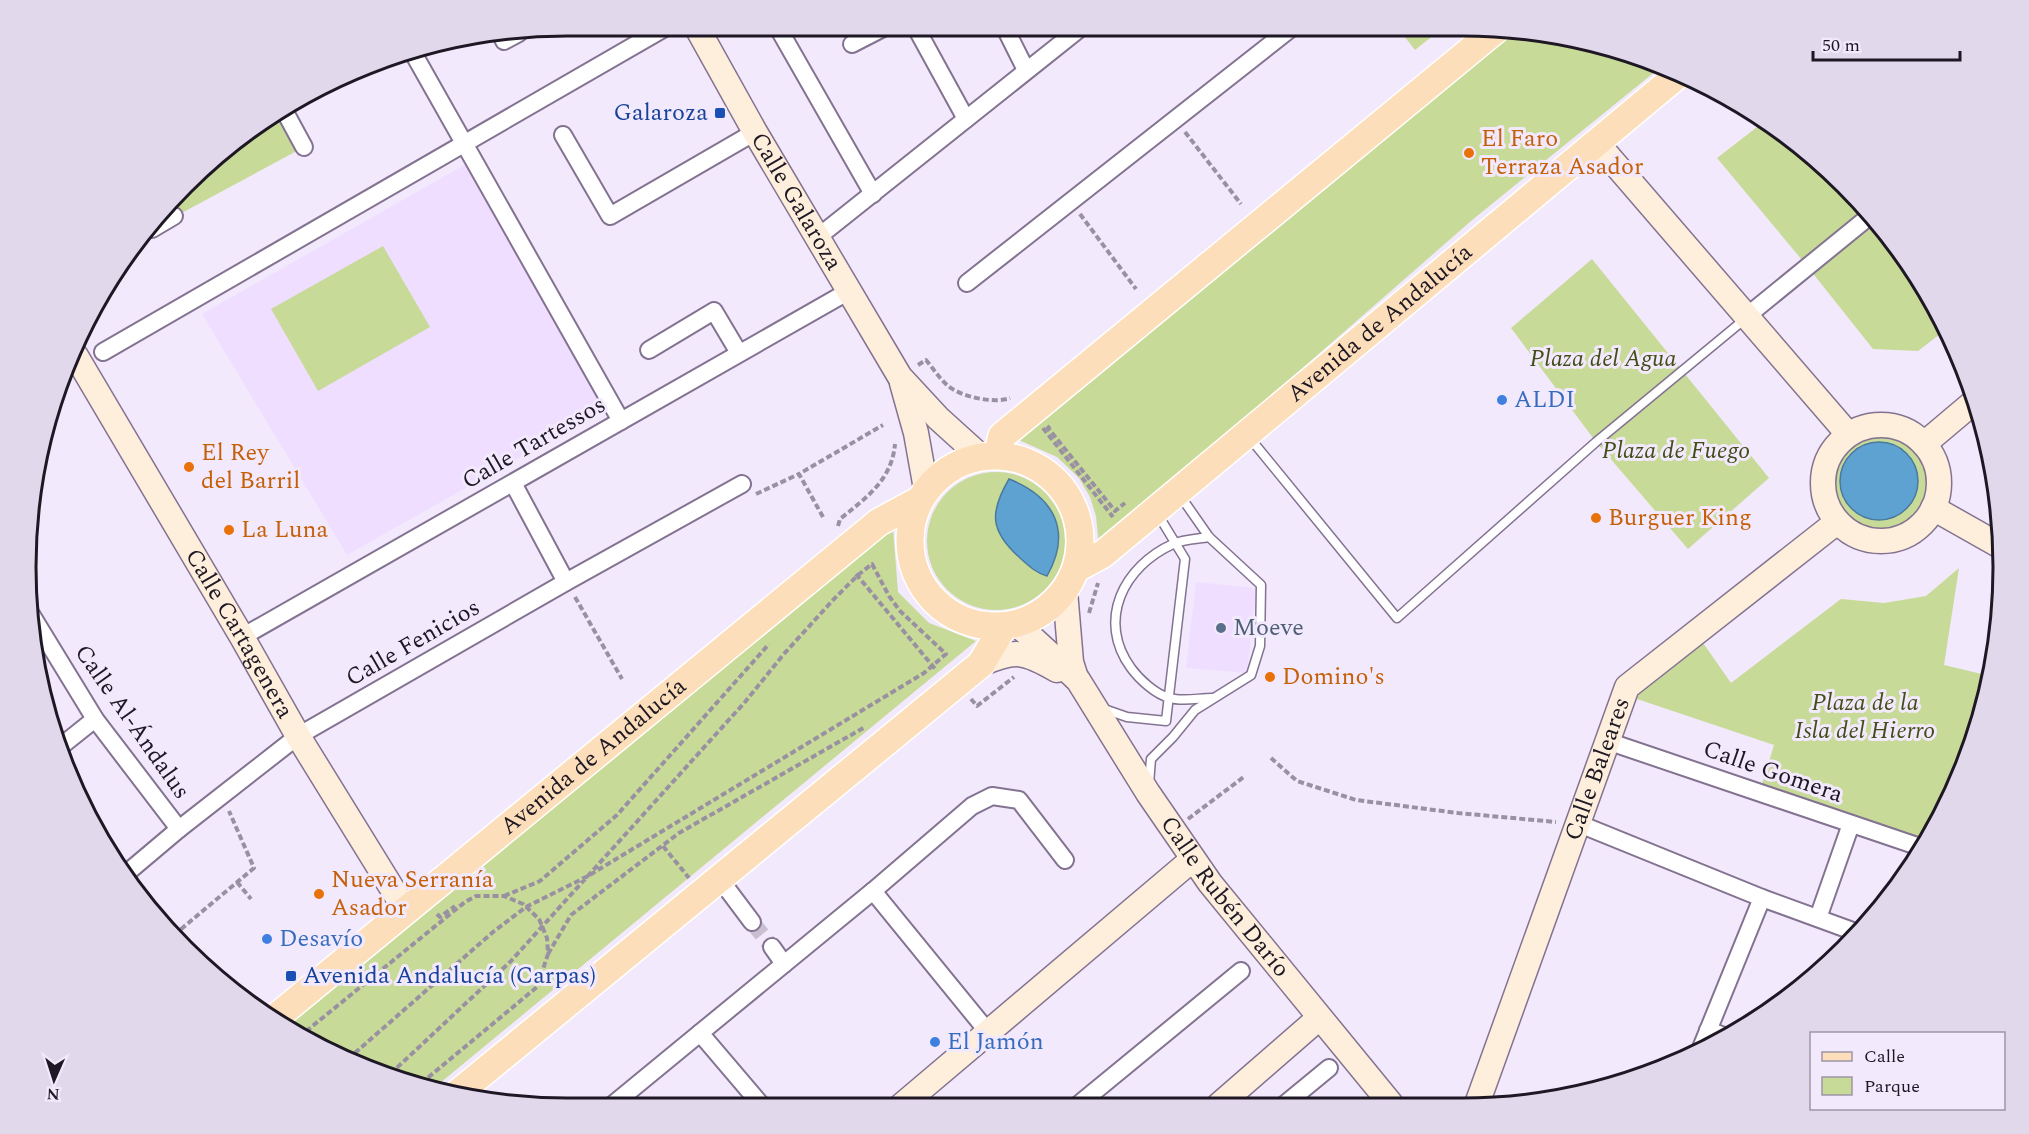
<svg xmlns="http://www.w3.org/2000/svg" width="2029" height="1134" font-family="Spectral,serif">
<rect width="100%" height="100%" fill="#f3e9fd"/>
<g fill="#efdeff">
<path d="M466 164 604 410 347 555 202 314Z"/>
<path d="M1196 582 1256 588 1247 673 1186 668Z"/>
</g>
<g fill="#c8da97">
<path d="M1415 27H1444L1415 50 1404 36Z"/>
<path d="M1509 29 1636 54 1662 66 1471 221 1099 546 1096 516 1090 497 1079 478 1057 457 1012 437Z"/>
<path d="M285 112 304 147 152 229 238 137Z"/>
<path d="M1765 121 1819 160 1892 238 1948 328 1918 351 1873 349 1807 266 1717 158Z"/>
<path d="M383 246 430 327 318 391 271 309Z"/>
<path d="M1592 259 1769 478 1688 549 1596 442 1511 328Z"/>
<circle cx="1880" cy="483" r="54"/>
<circle cx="996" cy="541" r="69"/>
<path d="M893 528 898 592 929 623 976 641 434 1088 393 1080 296 1036 285 1027Z"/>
<path d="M1959 568 1944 665 1990 676 1975 741 1928 841 1762 784 1774 745 1637 699 1642 687 1701 640 1731 683 1841 599 1884 603 1926 596Z"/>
</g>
<g fill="#5ea2d2" stroke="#4b799e" stroke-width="1.5">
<circle cx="1879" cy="481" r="39"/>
<path d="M1009 479C1055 497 1072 532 1047 576 1036 573 1029 566 1020 558 990 531 989 513 1009 479Z"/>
</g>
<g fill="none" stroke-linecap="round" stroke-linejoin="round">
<path stroke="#c8bfd2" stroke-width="16" stroke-dasharray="16 8" stroke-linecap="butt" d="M752 922 772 947"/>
<defs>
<g id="lane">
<path d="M1249 437 1397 618 1596 442 1745 319"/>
<path d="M1209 537C1198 539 1184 539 1173 544 1124 566 1096 620 1131 668 1139 679 1156 695 1170 698 1182 702 1199 698 1212 698"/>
<path d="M1104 709 1127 717 1166 721 1185 559 1157 513"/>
<path d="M1149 784 1151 759 1173 737 1195 710 1251 675 1260 646 1261 585 1209 537 1179 494"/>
</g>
<g id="street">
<path d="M777 26 873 194"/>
<path d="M915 26 966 119"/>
<path d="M1004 26 1026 70"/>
<path d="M502 36 504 41 519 33"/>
<path d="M852 44 887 26"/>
<path d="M412 51 621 421"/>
<path d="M285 112 304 147"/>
<path d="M563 135 610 216 755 132"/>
<path d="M152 229 174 216"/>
<path d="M818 237 1083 26"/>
<path d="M967 283 1294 26"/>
<path d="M1747 316 1871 215"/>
<path d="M649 350 714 311 739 353"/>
<path d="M103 352 668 26"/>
<path d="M513 483 566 582"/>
<path d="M29 611 95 719 179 829"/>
<path d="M242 637 849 291"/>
<path d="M1607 741 1923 848"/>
<path d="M60 747 95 719"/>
<path d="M1577 823 1762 898 1858 933"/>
<path d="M128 872 179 829 298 736 566 582 742 484"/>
<path d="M719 878 752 922"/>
<path d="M873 891 972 806 992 796 1019 800 1065 860"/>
<path d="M1818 918 1851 824"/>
<path d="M772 947 784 964"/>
<path d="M1708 1030 1724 1036"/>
<path d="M1701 1048 1762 898"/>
<path d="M1078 1105 1241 971"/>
<path d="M1284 1105 1329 1068"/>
<path d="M610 1107 700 1033"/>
<path d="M763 1107 700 1033 873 891 988 1032"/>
</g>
<g id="secondary">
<path id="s1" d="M696 26 755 132 900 377 938 418 980 456"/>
<path d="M1597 143 1848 434"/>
<path id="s2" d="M76 356 242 637 298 736 406 911"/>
<path d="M902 383 916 433 926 489"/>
<circle cx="1881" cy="483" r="58"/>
<path d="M1924 444 1975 401"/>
<path d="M1933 508 2002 547"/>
<path d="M1065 591 1071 662 1076 678"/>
<path id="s3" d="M1017 624 1078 680 1148 793 1210 883 1391 1104"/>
<path d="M981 664C1016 649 1024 651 1057 670"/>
<path id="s4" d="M1477 1104 1627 687 1837 522"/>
<path d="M1219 1105 1319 1018"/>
<path d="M901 1106 1193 859"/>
</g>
<g id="primary">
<path d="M997 455 1002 436 1499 27"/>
<circle cx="995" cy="541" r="85"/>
<path id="s5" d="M1077 568 1103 554 1679 74"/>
<path id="s6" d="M275 1018 879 522 918 501"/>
<path d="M458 1093 981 664 1003 627"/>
</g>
</defs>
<use href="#lane" stroke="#837391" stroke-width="11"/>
<use href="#street" stroke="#837391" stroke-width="20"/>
<use href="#secondary" stroke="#837391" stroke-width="27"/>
<use href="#primary" stroke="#fff" stroke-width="30"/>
<g stroke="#9991a2" stroke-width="4" stroke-dasharray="6 3" stroke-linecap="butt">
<path d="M1519 39 1527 33"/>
<path d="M1185 132 1241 204"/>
<path d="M1080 214 1136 289"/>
<path d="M918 365 926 360C933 368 939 378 947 385 960 397 995 404 1010 398"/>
<path d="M1050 426 1048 428 1115 511 1125 503"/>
<path d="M1043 428 1113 517"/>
<path d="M756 494 799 474"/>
<path d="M823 517 799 474 883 425"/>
<path d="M838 526 840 519C866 498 892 480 895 444"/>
<path d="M856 574 936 670"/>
<path d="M575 597 622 679"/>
<path d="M1089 613 1098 583"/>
<path d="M971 699 977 706 1014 677"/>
<path d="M1271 758 1297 781 1356 800 1458 813 1556 822"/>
<path d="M1188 819 1245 776"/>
<path d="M663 846 689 878"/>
<path d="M237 882 251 899"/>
<path d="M504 896 540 881 617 815 769 644"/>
<path d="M437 914 440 917 455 906"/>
<path d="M174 935 254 868 229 811"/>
<path d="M281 935 288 943"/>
<path d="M548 954 571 915 679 833 865 727"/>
<path d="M299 1037 465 902 476 896H504L523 904 539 919 547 938 548 954 537 987 419 1085"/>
<path d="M348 1059 493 932 526 907 588 876 924 673 946 654 900 611 889 596 872 564 858 575 833 600 783 655 745 702 511 961 387 1077"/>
</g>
<use href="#lane" stroke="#fff" stroke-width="8"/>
<use href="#street" stroke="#fff" stroke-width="16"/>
<use href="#secondary" stroke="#feeedc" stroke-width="24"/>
<use href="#primary" stroke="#fddeba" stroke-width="27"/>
</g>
<g fill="#1a4fb4" stroke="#f3e9fd" stroke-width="2">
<rect x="714" y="107" width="12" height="12" rx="3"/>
<rect x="285" y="970" width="12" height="12" rx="3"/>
</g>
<g fill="#e8710a" stroke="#f3e9fd" stroke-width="2">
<circle cx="1469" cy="153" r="6"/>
<circle cx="189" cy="467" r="6"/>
<circle cx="1596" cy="518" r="6"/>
<circle cx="229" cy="530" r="6"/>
<circle cx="1270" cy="677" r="6"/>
<circle cx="319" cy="894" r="6"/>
</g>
<g fill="#3f7fe0" stroke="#f3e9fd" stroke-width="2">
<circle cx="1502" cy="400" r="6"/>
<circle cx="267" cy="939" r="6"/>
<circle cx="935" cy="1042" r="6"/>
</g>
<circle fill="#5c6f8a" stroke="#f3e9fd" stroke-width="2" cx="1221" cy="628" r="6"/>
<g text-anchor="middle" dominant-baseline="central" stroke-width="6" stroke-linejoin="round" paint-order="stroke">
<g font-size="24" fill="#164399" stroke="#f3e9fd" text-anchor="end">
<text x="708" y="113">Galaroza</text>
<text x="303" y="976" text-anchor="start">Avenida Andalucía (Carpas)</text>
</g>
<g font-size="24" fill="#c56008" stroke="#f3e9fd" text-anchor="start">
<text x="1481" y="139">El Faro<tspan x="1481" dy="28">Terraza Asador</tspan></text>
<text x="201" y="453">El Rey<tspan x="201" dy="28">del Barril</tspan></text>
<text x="1608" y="518">Burguer King</text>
<text x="241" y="530">La Luna</text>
<text x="1282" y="677">Domino's</text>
<text x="331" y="880">Nueva Serranía<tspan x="331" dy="28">Asador</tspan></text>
</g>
<g font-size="24" fill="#1e1824" stroke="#f3e9fd">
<text stroke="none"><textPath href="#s1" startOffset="202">Calle Galaroza</textPath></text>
<text stroke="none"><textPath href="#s5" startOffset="390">Avenida de Andalucía</textPath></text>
<text transform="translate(534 443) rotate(-30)">Calle Tartessos</text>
<text stroke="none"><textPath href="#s2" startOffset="322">Calle Cartagenera</textPath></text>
<text transform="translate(413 643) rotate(-30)">Calle Fenicios</text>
<text transform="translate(132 722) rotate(55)">Calle Al-Ándalus</text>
<text stroke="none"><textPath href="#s6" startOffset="412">Avenida de Andalucía</textPath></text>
<text stroke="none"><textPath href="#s4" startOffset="356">Calle Baleares</textPath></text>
<text transform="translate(1773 772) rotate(19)">Calle Gomera</text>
<text stroke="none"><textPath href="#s3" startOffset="345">Calle Rubén Darío</textPath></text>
</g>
<g font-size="24" font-style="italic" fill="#424e18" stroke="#f3e9fd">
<text x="1603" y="359">Plaza del Agua</text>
<text x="1676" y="451">Plaza de Fuego</text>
<text x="1865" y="703">Plaza de la<tspan x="1865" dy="28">Isla del Hierro</tspan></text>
</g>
<g font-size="24" fill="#366cbe" stroke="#f3e9fd" text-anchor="start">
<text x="1514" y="400">ALDI</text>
<text x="279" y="939">Desavío</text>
<text x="947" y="1042">El Jamón</text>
</g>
<g font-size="24" fill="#4e5e75" stroke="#f3e9fd" text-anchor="start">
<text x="1233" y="628">Moeve</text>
</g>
</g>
<path d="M0 0H2029V1134H0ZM567 36H1462A531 531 0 0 1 1993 567V567A531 531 0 0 1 1462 1098H567A531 531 0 0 1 36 567V567A531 531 0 0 1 567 36Z" fill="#e2d8ec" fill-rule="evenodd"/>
<path fill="none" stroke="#1e1824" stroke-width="3" d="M567 36H1462A531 531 0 0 1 1993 567V567A531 531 0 0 1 1462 1098H567A531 531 0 0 1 36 567V567A531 531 0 0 1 567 36Z"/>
<rect x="1810" y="1032" width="195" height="78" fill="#f3e9fd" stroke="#9e95a6" stroke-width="1.5"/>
<rect x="1822" y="1052" width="30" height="9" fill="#fddeba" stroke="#9e95a6" stroke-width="1.5"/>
<text x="1864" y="1062" font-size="18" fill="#1e1824">Calle</text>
<rect x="1822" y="1077" width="30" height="18" fill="#c8da97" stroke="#9e95a6" stroke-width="1.5"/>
<text x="1864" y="1092" font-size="18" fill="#1e1824">Parque</text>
<g transform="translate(54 1080) rotate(183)" stroke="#f3e9fd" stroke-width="4.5" paint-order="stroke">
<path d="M0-4.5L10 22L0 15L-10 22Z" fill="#1e1824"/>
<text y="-9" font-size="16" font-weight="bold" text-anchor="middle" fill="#1e1824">N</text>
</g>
<path d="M1813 51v9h147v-9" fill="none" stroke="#1e1824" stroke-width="3"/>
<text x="1822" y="51" font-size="18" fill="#1e1824" stroke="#f3e9fd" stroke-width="4.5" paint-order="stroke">50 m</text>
</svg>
